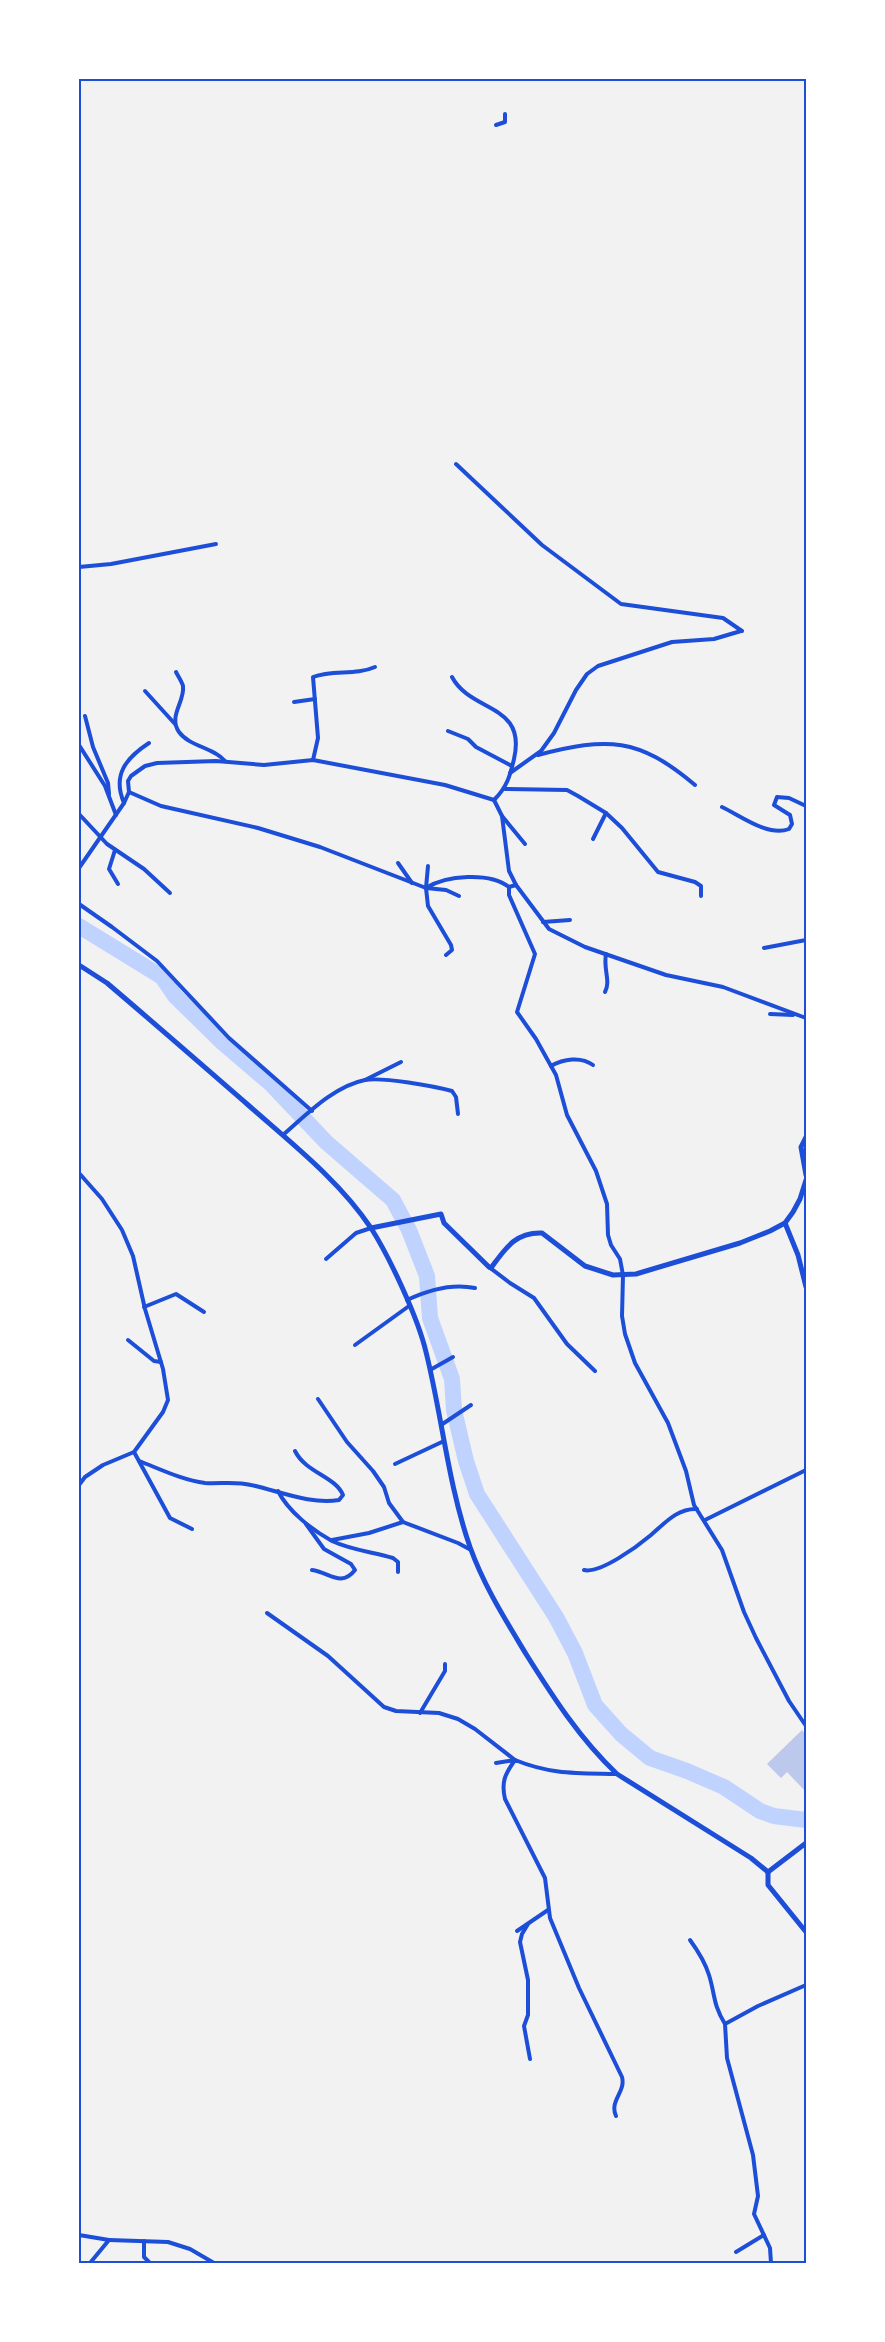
<svg xmlns="http://www.w3.org/2000/svg" width="885" height="2342" font-family="Raleway,sans-serif">
<rect width="100%" height="100%" fill="#f2f2f2"/>
<g fill="none" stroke-linecap="round" stroke-linejoin="round">
<path stroke="#bfd3fe" stroke-width="16" d="M79 926 162 977 175 996 223 1043 271 1084 326 1142 393 1200 409 1230 427 1276 430 1318 452 1379 454 1410 466 1461 477 1494 556 1617 575 1653 595 1705 621 1734 650 1758 687 1771 724 1787 760 1811 774 1816 806 1820"/>
</g>
<path fill="#bdc9ec" d="M802 1730 806 1735V1792L787 1772 781 1778 767 1764Z"/>
<g fill="none" stroke-linecap="round" stroke-linejoin="round">
<g stroke="#1d4ed8" stroke-width="4">
<path d="M496 125 505 122V114"/>
<path d="M456 464 542 545 621 604 723 618 742 631"/>
<path d="M79 567 111 564 216 544"/>
<path d="M176 672C178 676 182 682 183 686 185 702 168 716 179 732 190 747 213 747 225 761"/>
<path d="M452 677C471 713 527 703 514 759 510 776 507 787 494 800"/>
<path d="M145 691 175 724"/>
<path d="M294 702 315 699"/>
<path d="M85 716 93 747 108 783 109 794"/>
<path d="M448 731 468 739 476 747 512 766"/>
<path d="M79 745 105 786 116 815"/>
<path d="M538 755C608 737 638 737 695 785"/>
<path d="M313 760 318 738 313 677C333 669 355 676 375 667"/>
<path d="M510 773 541 751 554 733 576 690 587 674 598 666 672 642 714 639 741 631"/>
<path d="M505 789 567 790 578 796 606 813 622 828 658 872 695 882 701 886V896"/>
<path d="M129 792 161 806 258 828 320 847 426 888 446 890 459 896"/>
<path d="M124 803C112 775 126 758 149 743"/>
<path d="M722 807C741 816 768 837 789 829L792 824 790 815 774 805 777 797 789 798 806 806"/>
<path d="M79 814 107 844 144 869 170 893"/>
<path d="M502 816 525 844"/>
<path d="M593 839 606 813"/>
<path d="M115 850 109 869 118 884"/>
<path d="M398 863 412 883"/>
<path d="M79 868 124 803 129 792 128 781 131 776 145 766 157 763 216 761 264 765 313 760 445 785 494 800 502 816 509 871 516 885 549 929 585 947 666 975 723 987 806 1018"/>
<path d="M516 885 509 887V895L535 954 517 1012 536 1039 556 1075 567 1115 596 1171 607 1204 608 1235 611 1245 620 1259 623 1275 622 1316 625 1334 635 1363 668 1423 686 1471 694 1505 722 1550 744 1612 756 1638 789 1701 806 1726"/>
<path d="M426 888 428 866"/>
<path d="M79 904 112 927 157 961 229 1038 312 1111"/>
<path d="M543 922 570 920"/>
<path d="M764 948 806 940"/>
<path d="M446 955 452 950 451 945 428 906 426 888C446 875 490 872 509 887"/>
<path d="M605 992C611 981 603 969 606 954"/>
<path d="M770 1014 793 1015"/>
<path d="M551 1066C563 1059 581 1056 593 1065"/>
<path d="M365 1080 401 1062"/>
<path d="M283 1135C306 1115 334 1086 365 1080 384 1077 433 1086 452 1091L456 1097 458 1114"/>
<path d="M79 1173 102 1199 122 1230 133 1256 145 1309 163 1369 168 1400 163 1412 134 1452 103 1465 85 1477 79 1485"/>
<path d="M326 1259 356 1233 371 1228"/>
<path d="M489 1267 510 1283 534 1298 567 1344 595 1371"/>
<path d="M407 1300C428 1290 451 1283 475 1288"/>
<path d="M144 1307 176 1294 204 1312"/>
<path d="M128 1340 154 1361 161 1362"/>
<path d="M355 1345 409 1306"/>
<path d="M430 1370 453 1357"/>
<path d="M318 1399 347 1442 373 1471 384 1487 389 1503 403 1522 458 1543 471 1550"/>
<path d="M441 1425 471 1405"/>
<path d="M134 1452 170 1518 192 1529"/>
<path d="M139 1461C160 1469 182 1480 205 1483 220 1484 236 1481 251 1485 279 1491 311 1505 339 1500L343 1495C335 1476 306 1473 295 1451"/>
<path d="M395 1464 444 1441"/>
<path d="M278 1491C288 1511 312 1530 332 1541 351 1550 373 1552 393 1558L398 1562V1572"/>
<path d="M705 1520 806 1470"/>
<path d="M306 1524 324 1549 351 1564 355 1570C341 1588 329 1572 312 1570"/>
<path d="M332 1540 369 1533 403 1522"/>
<path d="M584 1570C600 1574 638 1546 651 1535 664 1524 677 1508 697 1509"/>
<path d="M267 1613 328 1656 384 1707 396 1711 439 1713 458 1719 475 1729 515 1760"/>
<path d="M420 1713 445 1671V1664"/>
<path d="M496 1763 515 1760"/>
<path d="M528 1924 522 1934 520 1942 528 1980V2015L524 2026 530 2059"/>
<path d="M517 1931 548 1910"/>
<path d="M690 1940C698 1951 705 1962 709 1975 715 1994 713 2005 725 2024"/>
<path d="M616 2116C609 2101 626 2092 622 2077L579 1988 550 1918 545 1878 505 1799C501 1782 505 1774 515 1760 552 1775 578 1773 617 1774"/>
<path d="M79 2235 109 2240 90 2263"/>
<path d="M109 2240 168 2242 190 2249 214 2263"/>
<path d="M144 2241V2257L150 2263"/>
<path d="M736 2252 764 2235"/>
<path d="M771 2263 770 2248 754 2214 758 2196 753 2155 727 2058 725 2024 758 2006 806 1985"/>
</g>
<g stroke="#1d4ed8" stroke-width="5">
<path d="M79 965 107 983C154 1023 201 1064 247 1104 290 1142 339 1180 371 1228 390 1258 418 1318 426 1352 442 1416 448 1484 470 1547 484 1586 505 1619 526 1654 553 1697 580 1739 617 1774L751 1858 768 1872"/>
<path d="M806 1137 801 1147 806 1175"/>
<path d="M785 1223 798 1255 806 1287"/>
<path d="M371 1228 441 1214 444 1223 489 1267"/>
<path d="M491 1268C505 1249 515 1232 542 1233L585 1266 613 1275 636 1274 740 1243 770 1231 785 1223 793 1212 800 1199 806 1180"/>
<path d="M768 1872V1885L806 1932"/>
<path d="M768 1872 806 1843"/>
</g>
</g>
<rect width="885" height="2342" fill="none" stroke="#ffffff" stroke-width="160"/>
<rect x="80" y="80" width="725" height="2182" fill="none" stroke="#1d4ed8" stroke-width="2"/>
</svg>
